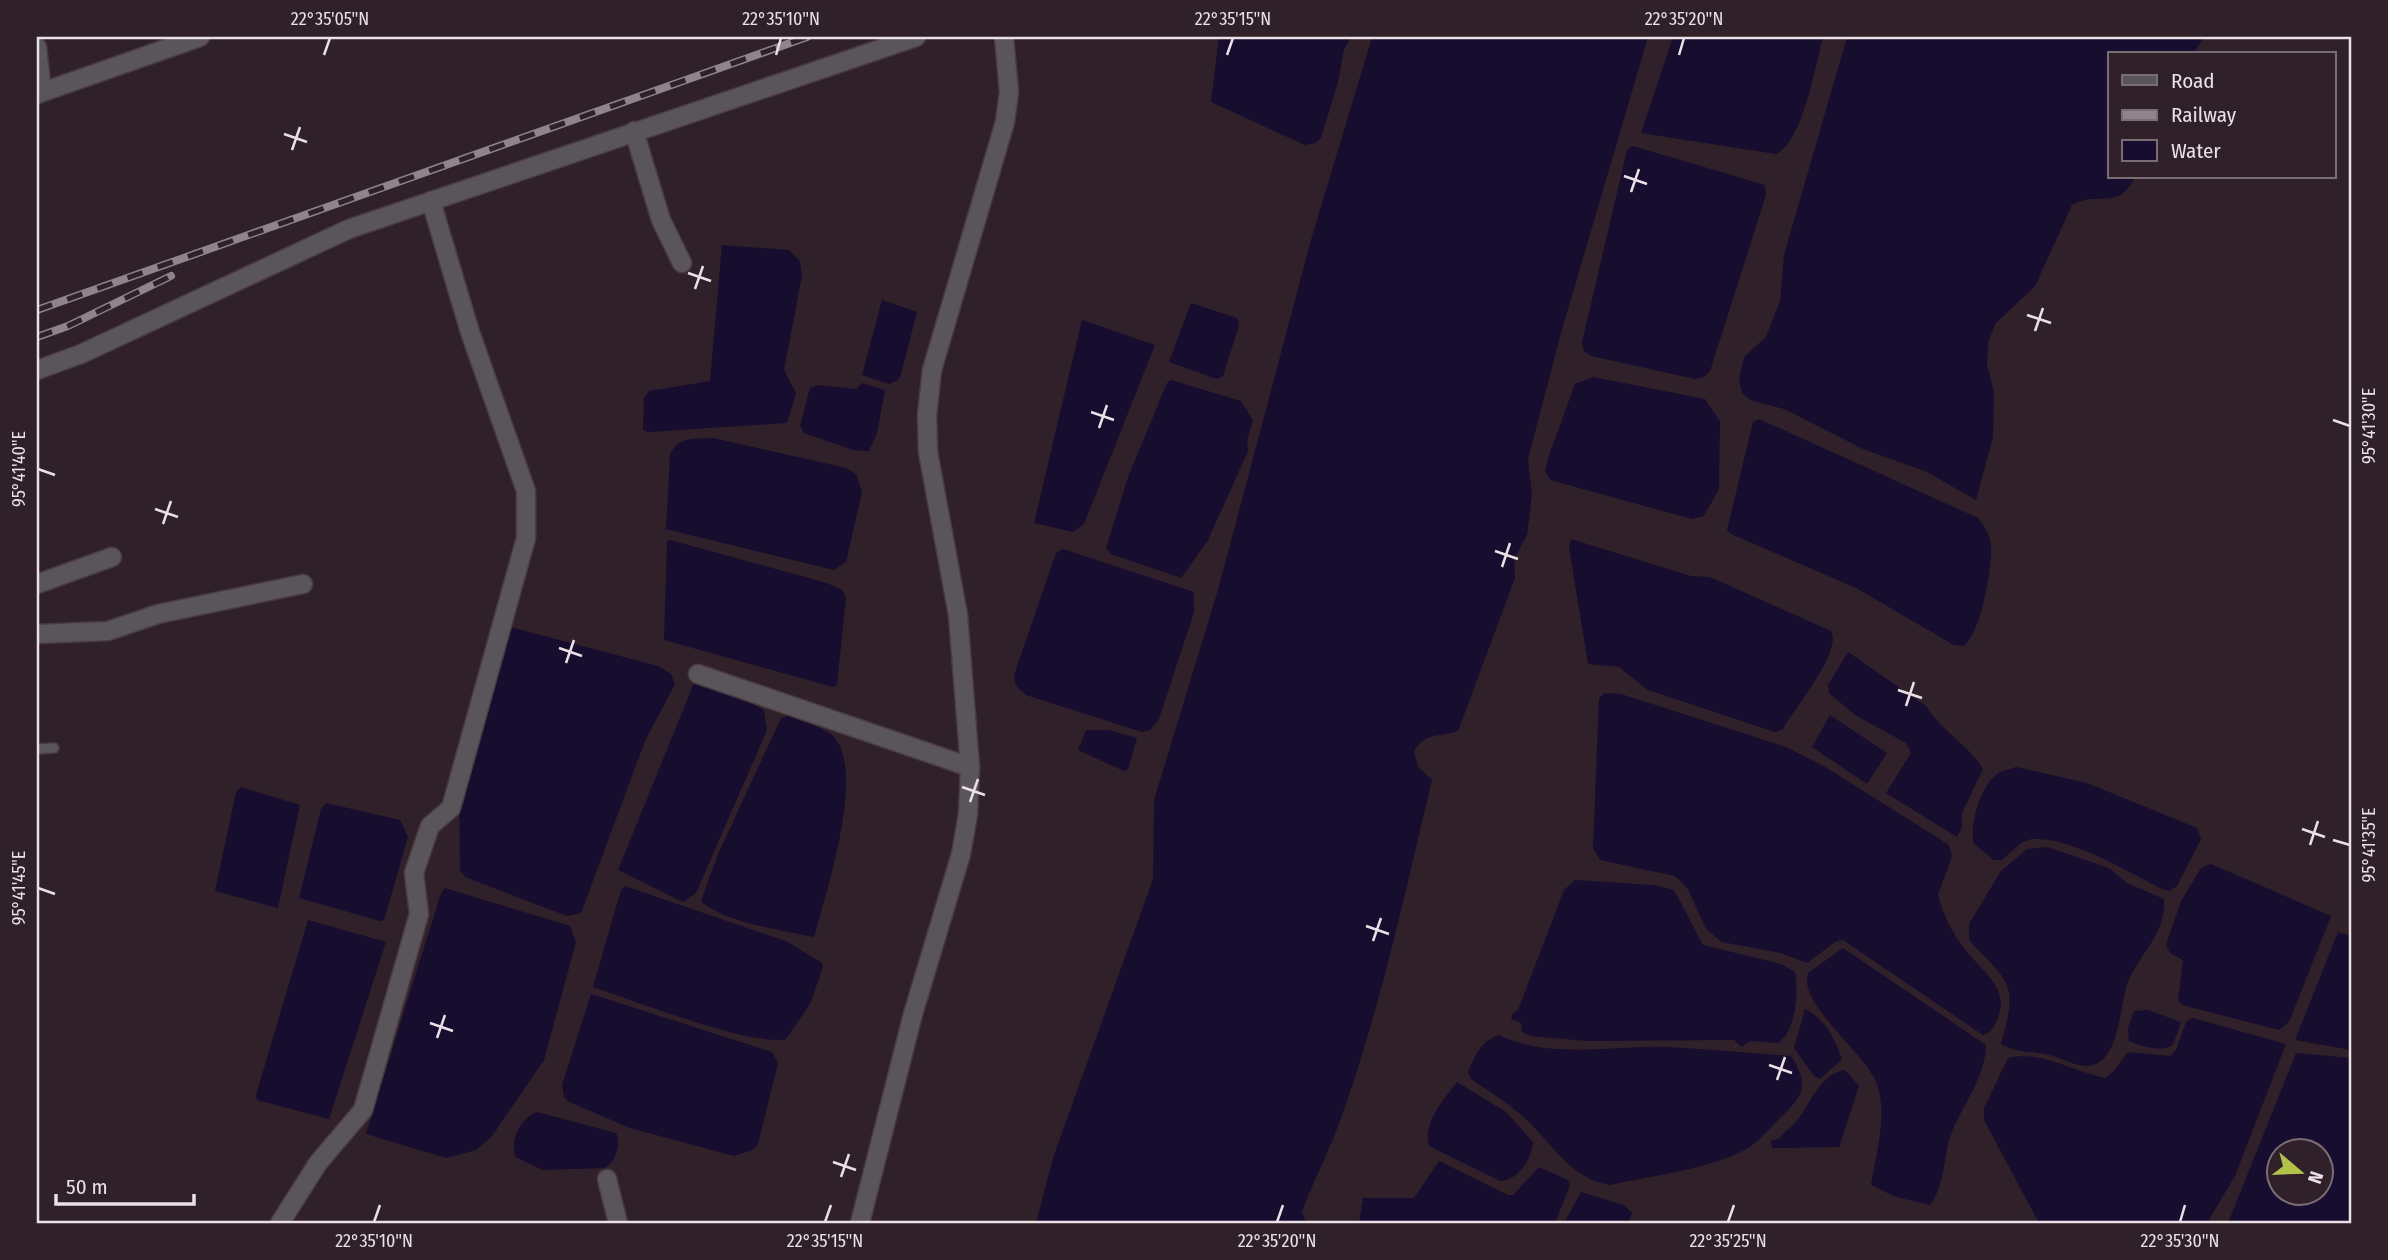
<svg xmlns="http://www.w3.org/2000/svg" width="2388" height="1260" font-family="'Fira Sans Condensed',sans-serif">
<rect width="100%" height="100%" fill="#302029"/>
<g fill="#160d2f" fill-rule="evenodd">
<path d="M1219 37H1355L1350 39 1344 50 1338 82 1321 138 1315 143 1305 145 1211 102Z"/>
<path d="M1372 37H1648L1561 333 1528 459 1532 494 1527 535 1514 559 1515 578 1458 731C1439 738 1426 731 1414 751L1418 767 1432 780C1404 896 1379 1016 1337 1129 1326 1157 1312 1184 1302 1212L1306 1223H1036L1053 1158 1153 879 1154 800 1218 590 1311 240Z"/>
<path d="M1673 37H1823C1815 66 1803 142 1776 154L1641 133Z"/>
<path d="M1847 37H2204L2193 54H2110V177H2135C2118 212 2098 190 2072 205L2035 286 1995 324 1988 343 1987 364 1994 393 1993 437 1976 500 1927 472 1863 449 1784 409 1750 400 1742 393 1739 380 1744 357 1766 337 1780 301 1784 255Z"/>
<path d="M1633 146 1765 185 1766 195 1710 371 1704 377 1695 379 1591 356 1584 351 1582 342 1627 150Z"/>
<path d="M722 245 789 250 800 261 802 275 784 370 796 393 787 423 648 432 643 430 644 398 649 391 710 381Z"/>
<path d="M882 300 917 312 901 374 898 380 889 384 862 375Z"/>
<path d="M1191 303 1237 318 1239 325 1223 376 1217 379 1169 362Z"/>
<path d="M1082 320 1155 345 1084 524 1073 532 1034 523Z"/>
<path d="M1593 377 1705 399 1720 421 1719 489 1704 516 1692 519 1550 480 1545 471 1548 458 1575 384Z"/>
<path d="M1171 380 1241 401 1253 420 1247 441 1248 451 1208 540 1181 578 1111 554 1106 548 1128 477 1167 383Z"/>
<path d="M862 383 885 390 877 433 869 451 853 450 804 433 800 426 810 388 818 385 856 389Z"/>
<path d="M1759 419 1978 518C1984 526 1991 536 1991 547 1992 570 1981 632 1964 646L1954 645 1856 588 1731 534 1727 530 1753 422Z"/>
<path d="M713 438 846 468 856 474 862 492 846 562 834 570 666 529 670 454C679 436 695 439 713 438Z"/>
<path d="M1571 539 1691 576 1710 577 1831 631C1843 651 1794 708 1783 729L1775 732 1648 690 1619 667 1588 664 1569 547Z"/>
<path d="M670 540 827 583 842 590 846 598 837 685 833 687 664 640 667 542Z"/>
<path d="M1063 549 1194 592V612L1159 719 1150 730 1142 732 1026 695 1016 686 1014 675 1056 553Z"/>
<path d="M510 627 658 666 671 674 675 684 645 741 581 913 567 916 465 877 460 870 459 793Z"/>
<path d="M1848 652 1926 706C1941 731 1968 744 1983 769L1962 813V827L1957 837 1886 793 1911 753 1906 743 1855 715 1829 693 1828 685Z"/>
<path d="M700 677 764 710 767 730 696 893 683 902 618 870 696 678Z"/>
<path d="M1605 693 1621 694 1786 747 1827 768 1949 845 1952 856 1938 895C1942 911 1951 931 1961 944 1983 975 2019 991 1990 1032L1983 1035 1843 940 1835 942 1807 963 1781 953 1722 942 1706 929 1688 889 1675 876 1600 860 1593 848 1599 698Z"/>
<path d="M1830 715 1887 753 1867 784 1812 747Z"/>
<path d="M789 716C801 722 824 727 833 736 867 770 825 896 814 937 783 930 724 923 701 901L718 854 781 718Z"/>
<path d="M1086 730H1109L1137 738 1128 769 1124 771 1078 750Z"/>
<path d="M2016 767 2087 783 2197 828 2201 839 2177 886 2169 891 2160 888C2129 872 2062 832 2028 840 2019 843 2009 854 2002 860H1994L1974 844C1969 824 1981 783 2000 772 2005 770 2011 769 2016 767Z"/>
<path d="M241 787 300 805 278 908 215 891 236 792Z"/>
<path d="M326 803 400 820 408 837 384 920 380 921 299 898 321 809Z"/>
<path d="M2047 847 2109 868 2127 883 2164 899C2166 932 2144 949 2130 977 2119 998 2122 1062 2089 1066 2079 1067 2063 1059 2053 1056 2036 1051 2014 1053 2001 1044 2018 982 2011 985 1969 940V924L2001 871 2027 849Z"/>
<path d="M2211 864 2331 916 2289 1022 2279 1030 2182 1005 2178 1000 2183 960 2170 953 2166 945 2181 901 2201 868Z"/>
<path d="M1575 880 1653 885 1674 890 1703 945 1781 964 1795 972C1799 992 1796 1031 1778 1043L1750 1041 1742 1047 1734 1040 1587 1041 1530 1036 1522 1032 1521 1023 1511 1019 1513 1013 1518 1010 1564 890Z"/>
<path d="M625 886 788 942 822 963 823 967 810 1004 786 1039C752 1047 632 1000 593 987L621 890Z"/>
<path d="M445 888 570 926 576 942 544 1060 492 1136 476 1150 446 1158 366 1134 441 893Z"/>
<path d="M308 920 386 942 329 1119 257 1100 256 1095Z"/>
<path d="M2338 932 2351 936V1050L2295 1040Z"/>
<path d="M1843 948 1986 1045C1985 1078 1964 1102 1952 1132 1942 1156 1947 1182 1930 1205L1896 1197 1871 1185C1876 1153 1888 1115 1877 1084 1865 1052 1797 1003 1808 973Z"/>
<path d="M591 994 772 1052 778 1063 758 1144 752 1150 734 1156 630 1128 569 1102 564 1097 562 1085Z"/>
<path d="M1805 1009C1826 1019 1834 1038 1842 1059L1820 1079 1814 1076 1794 1048Z"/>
<path d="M2148 1010 2181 1022 2173 1045C2160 1053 2142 1046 2129 1041L2128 1028 2134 1011Z"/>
<path d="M2193 1018 2286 1044 2235 1176 2207 1223H2039L1984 1120V1108L2008 1058C2041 1050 2073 1072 2105 1078L2113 1072 2128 1052 2170 1056 2176 1050 2186 1022Z"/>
<path d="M1499 1035C1550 1060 1613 1045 1668 1047 1709 1049 1750 1053 1791 1056 1808 1082 1806 1094 1782 1116 1772 1126 1762 1138 1751 1146 1719 1168 1649 1176 1610 1185 1569 1179 1550 1139 1520 1114 1505 1101 1487 1090 1471 1079L1468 1072C1475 1056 1481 1041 1499 1035Z"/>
<path d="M2296 1053 2351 1058V1223H2228ZM2280 1152H2322V1194H2280Z"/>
<path d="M1845 1070 1859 1086 1839 1147 1772 1148 1771 1141 1779 1139C1784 1131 1789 1130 1794 1124 1811 1106 1818 1074 1845 1070Z"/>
<path d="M1457 1082 1506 1112 1533 1142C1532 1160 1517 1181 1500 1181L1429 1146C1422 1124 1444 1099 1457 1082Z"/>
<path d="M537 1112 616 1133C621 1145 616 1162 604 1168L543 1170 515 1157C510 1140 520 1118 537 1112Z"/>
<path d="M1439 1161 1508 1195H1513L1539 1167 1568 1180 1570 1185 1555 1223H1359L1363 1198H1414Z"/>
<path d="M1581 1192 1624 1205 1632 1213 1628 1223H1564Z"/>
</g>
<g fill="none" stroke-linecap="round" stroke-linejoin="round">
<defs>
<path id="service" d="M37 749 54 748"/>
<g id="minor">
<path d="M37 47 42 92"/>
<path d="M37 94 200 37"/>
<path d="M634 131 661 220 682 263"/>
<path d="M37 370 81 354 349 229 916 37"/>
<path d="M37 584 112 557"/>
<path d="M37 634 108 631 158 614 303 584"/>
<path d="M698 674 970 767"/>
<path d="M607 1179 618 1223"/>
<path d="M280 1223 318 1163 363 1110 419 914 414 873 430 826 451 808 526 538V491L470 332 431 201"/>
<path d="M860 1223 913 1014 961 854 968 814 970 767 958 615 928 452 927 415 932 370 1005 122 1009 92 1004 37"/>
</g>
</defs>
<use href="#service" stroke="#4a3b43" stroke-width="12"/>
<use href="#minor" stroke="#4a3b43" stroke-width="21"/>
<use href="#service" stroke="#5a555b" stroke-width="9"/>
<use href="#minor" stroke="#5a555b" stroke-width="18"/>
<defs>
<g id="rail">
<path d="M37 310 807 37"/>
<path d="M37 337 68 326 171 276"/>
</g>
</defs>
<use href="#rail" stroke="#91838b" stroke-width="8"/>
<use href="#rail" stroke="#302029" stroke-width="5" stroke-dasharray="16" stroke-linecap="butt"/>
</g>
<path fill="none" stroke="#ebe0e6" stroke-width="2.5" d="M324 55 330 38M776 55 781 38M1227 55 1233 38M1679 55 1684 38M284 134 307 142M292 150 300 127M1624 176 1647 184M1631 192 1639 169M688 273 711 281M695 289 703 266M2027 315 2051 323M2035 331 2043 308M1091 412 1114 420M2333 420 2350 426M1099 428 1107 405M38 469 55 475M155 509 178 517M163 524 171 501M1495 551 1518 559M1502 567 1510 543M559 648 582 656M566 663 574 640M1898 690 1922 698M1906 706 1914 682M962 787 985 795M970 802 978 779M2302 829 2325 837M2333 840 2350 845M2310 845 2318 821M38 888 55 894M1366 926 1389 934M1373 941 1381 918M430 1023 453 1031M437 1038 445 1015M1769 1065 1792 1073M1777 1080 1785 1057M833 1162 856 1170M841 1177 849 1154M374 1222 380 1205M825 1222 831 1205M1277 1222 1283 1205M1728 1222 1734 1205M2180 1222 2185 1205"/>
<rect width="2388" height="1260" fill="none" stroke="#302029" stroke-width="77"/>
<rect x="2108" y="52" width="228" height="126" fill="#302029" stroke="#7b6d75" stroke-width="2"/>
<rect x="2122" y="75" width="35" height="10" fill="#5a555b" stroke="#7b6d75" stroke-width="2"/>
<text x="2171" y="88" font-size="21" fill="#ebe0e6">Road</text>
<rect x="2122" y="110" width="35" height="10" fill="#91838b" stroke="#7b6d75" stroke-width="2"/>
<text x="2171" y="122" font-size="21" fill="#ebe0e6">Railway</text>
<rect x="2122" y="140" width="35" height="21" fill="#160d2f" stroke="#7b6d75" stroke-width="2"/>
<text x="2171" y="158" font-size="21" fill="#ebe0e6">Water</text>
<g transform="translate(2300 1172) rotate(109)"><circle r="33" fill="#302029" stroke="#7b6d75" stroke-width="2"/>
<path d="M0-5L12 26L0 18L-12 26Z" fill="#b2c34c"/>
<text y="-10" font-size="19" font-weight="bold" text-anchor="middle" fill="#ebe0e6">N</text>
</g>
<path d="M56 1194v10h138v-10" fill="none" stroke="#ebe0e6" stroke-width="3.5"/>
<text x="66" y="1194" font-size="21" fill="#ebe0e6" stroke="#302029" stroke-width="5" paint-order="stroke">50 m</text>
<rect x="38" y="38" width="2312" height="1184" fill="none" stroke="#ebe0e6" stroke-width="2.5"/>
<g font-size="18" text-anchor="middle" fill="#ebe0e6">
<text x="330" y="25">22°35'05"N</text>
<text x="781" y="25">22°35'10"N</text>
<text x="1233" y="25">22°35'15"N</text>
<text x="1684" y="25">22°35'20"N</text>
<text transform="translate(2369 426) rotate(-90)" y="6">95°41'30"E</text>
<text transform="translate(19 469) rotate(-90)" y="6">95°41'40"E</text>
<text transform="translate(2369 845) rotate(-90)" y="6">95°41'35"E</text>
<text transform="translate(19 888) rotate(-90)" y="6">95°41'45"E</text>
<text x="374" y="1247">22°35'10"N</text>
<text x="825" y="1247">22°35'15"N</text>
<text x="1277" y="1247">22°35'20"N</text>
<text x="1728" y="1247">22°35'25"N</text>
<text x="2180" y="1247">22°35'30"N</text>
</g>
</svg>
